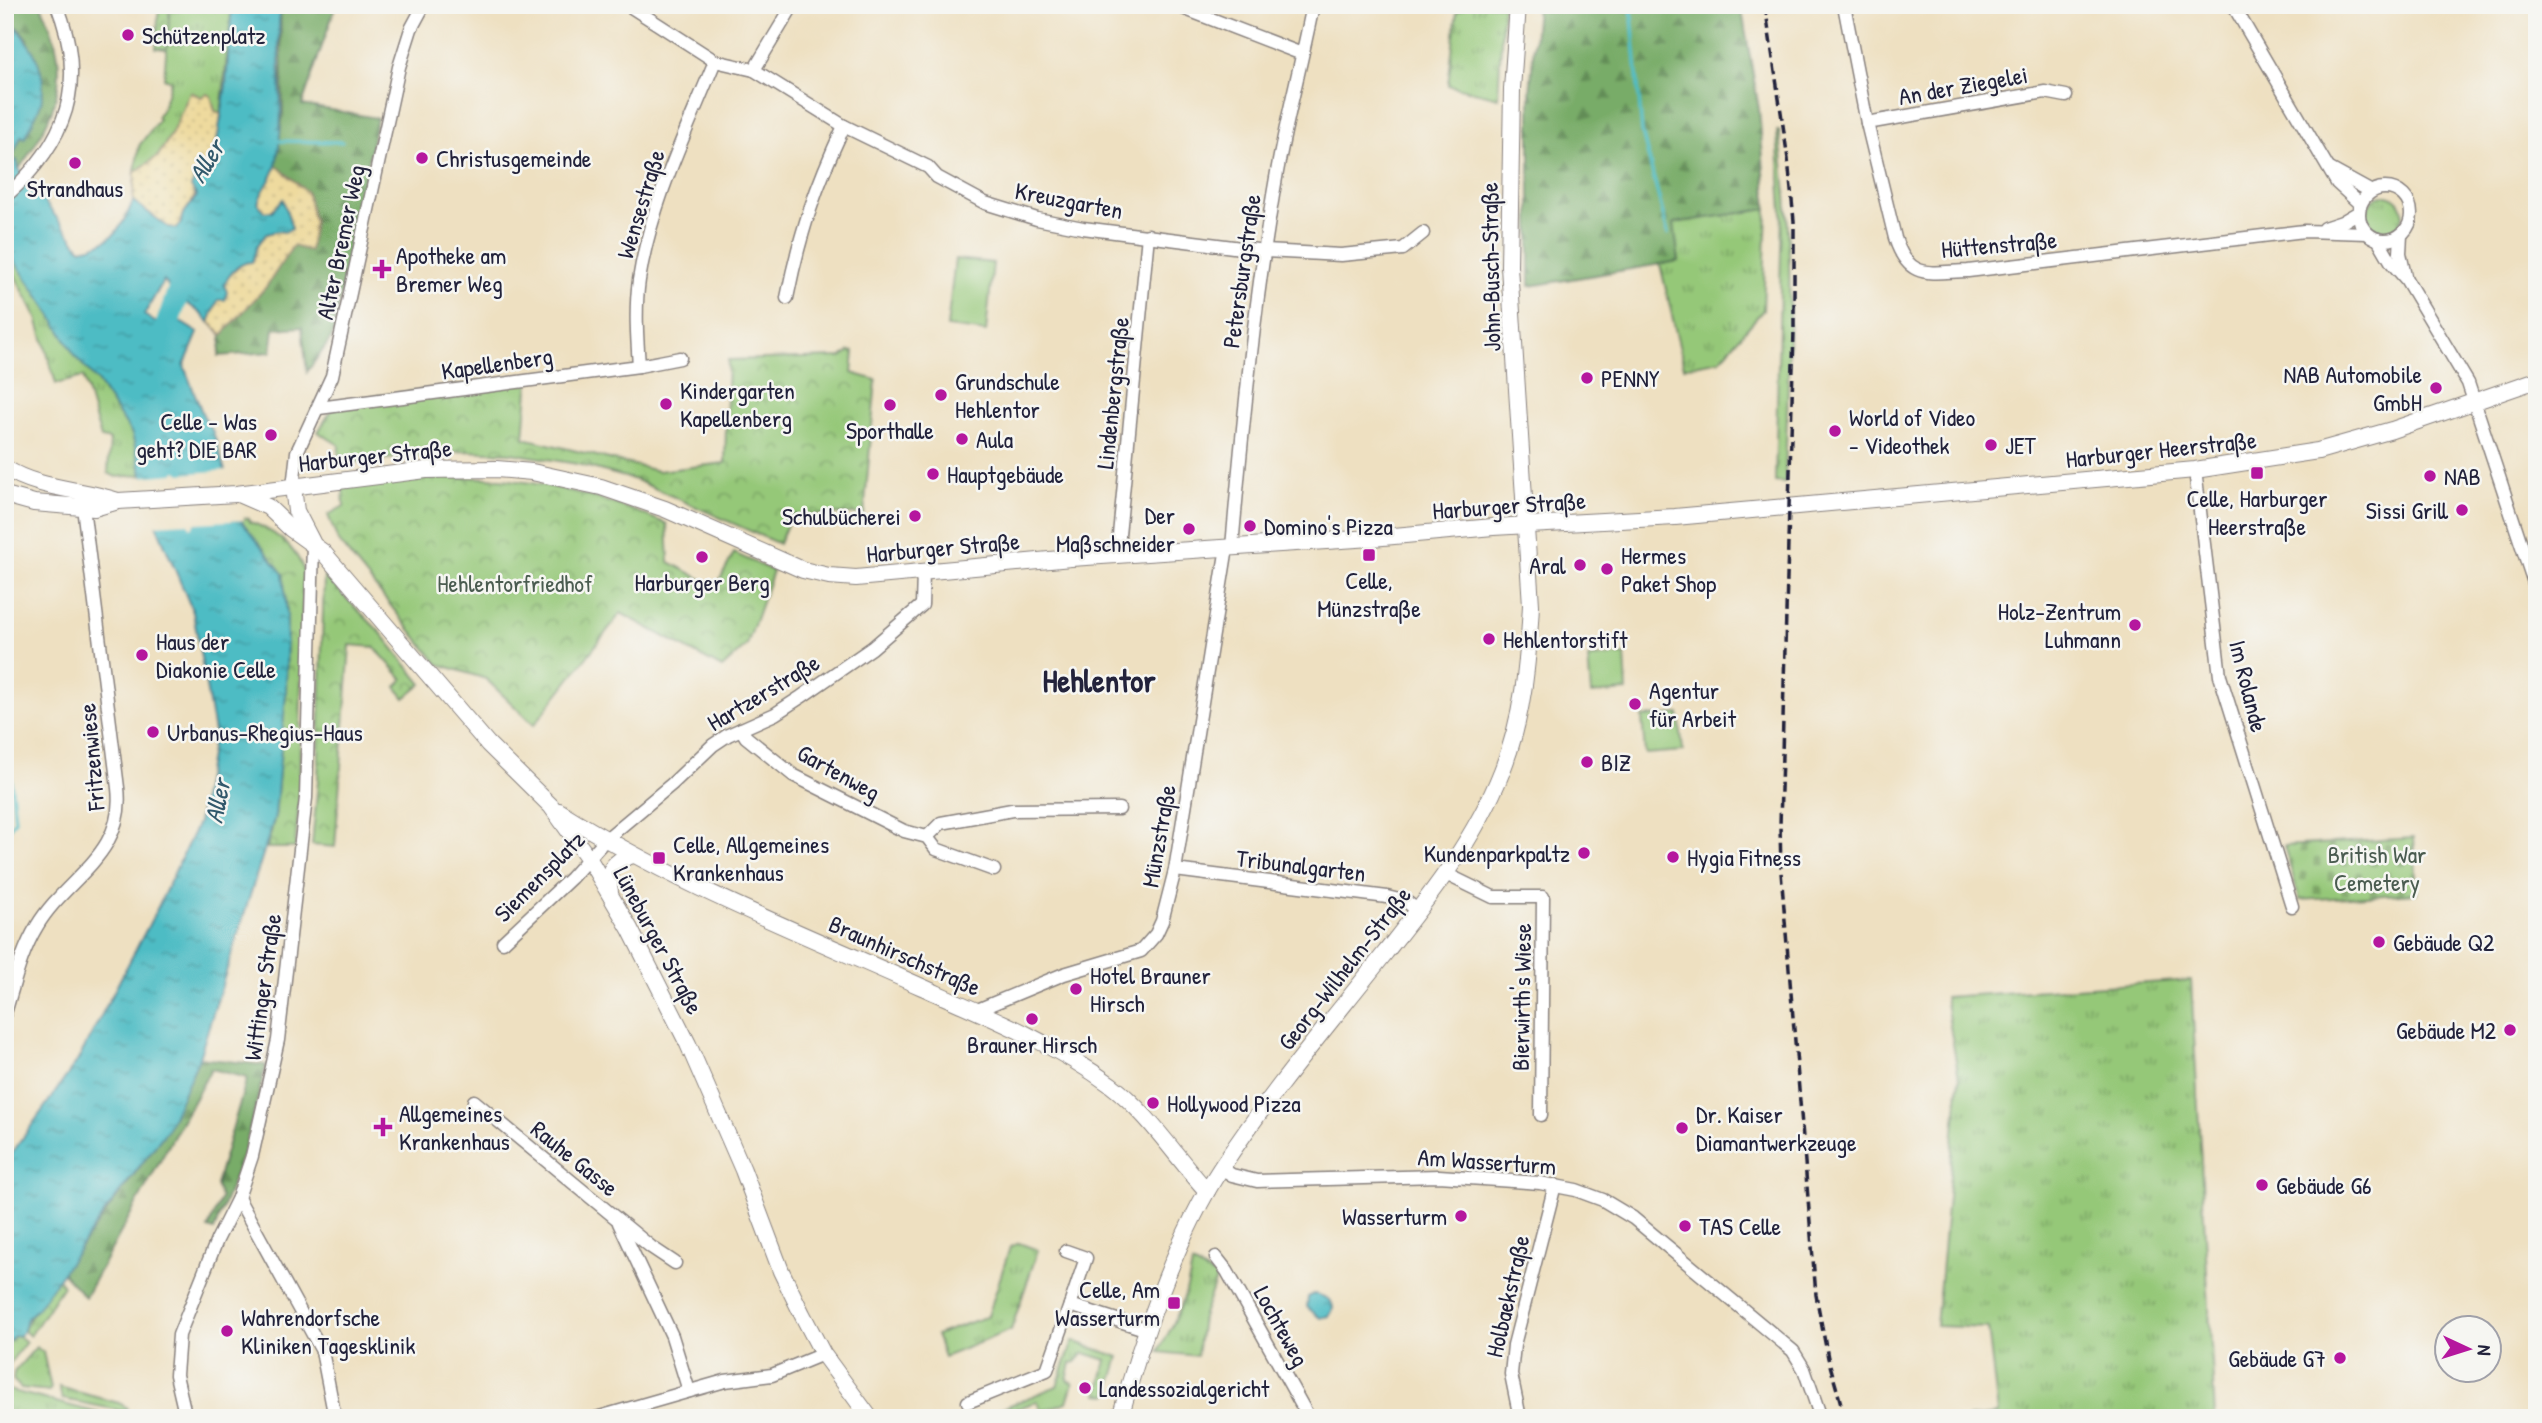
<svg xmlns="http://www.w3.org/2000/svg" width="2542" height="1423" font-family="'Patrick Hand',sans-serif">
<defs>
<pattern id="grass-tufts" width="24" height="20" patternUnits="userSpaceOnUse" patternTransform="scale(1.75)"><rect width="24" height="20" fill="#95c878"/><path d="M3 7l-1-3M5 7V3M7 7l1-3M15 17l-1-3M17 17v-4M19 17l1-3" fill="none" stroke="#79a264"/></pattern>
<pattern id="forest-firs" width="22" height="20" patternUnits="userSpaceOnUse" patternTransform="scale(1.75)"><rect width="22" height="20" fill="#78ac68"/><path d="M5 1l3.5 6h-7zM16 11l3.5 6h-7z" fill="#628c57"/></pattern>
<pattern id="sand-dots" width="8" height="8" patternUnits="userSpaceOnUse" patternTransform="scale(1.75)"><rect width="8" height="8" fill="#eeda9e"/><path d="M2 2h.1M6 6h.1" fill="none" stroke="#ccbb89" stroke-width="1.8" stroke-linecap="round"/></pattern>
<pattern id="cemetery-stones" width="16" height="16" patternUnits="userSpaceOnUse" patternTransform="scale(1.75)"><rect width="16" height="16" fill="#95c878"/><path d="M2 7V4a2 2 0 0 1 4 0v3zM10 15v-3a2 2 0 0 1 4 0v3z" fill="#79a264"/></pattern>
<pattern id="park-crowns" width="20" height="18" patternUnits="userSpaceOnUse" patternTransform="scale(1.75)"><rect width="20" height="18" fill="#95c878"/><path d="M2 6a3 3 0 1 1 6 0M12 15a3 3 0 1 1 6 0" fill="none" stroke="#79a264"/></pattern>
<pattern id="water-ripples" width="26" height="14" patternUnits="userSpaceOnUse" patternTransform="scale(1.75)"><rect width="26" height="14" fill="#4ebcc4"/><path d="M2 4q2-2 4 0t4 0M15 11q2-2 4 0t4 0" fill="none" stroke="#4098a0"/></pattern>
</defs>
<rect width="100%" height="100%" fill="#f6f6f2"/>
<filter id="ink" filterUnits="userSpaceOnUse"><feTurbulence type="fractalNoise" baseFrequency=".0143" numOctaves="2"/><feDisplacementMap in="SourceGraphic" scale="14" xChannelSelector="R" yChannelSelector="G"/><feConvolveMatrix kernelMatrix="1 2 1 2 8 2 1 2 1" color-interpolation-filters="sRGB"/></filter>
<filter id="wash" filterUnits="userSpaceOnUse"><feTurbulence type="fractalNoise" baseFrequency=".00686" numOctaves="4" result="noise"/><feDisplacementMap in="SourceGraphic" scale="28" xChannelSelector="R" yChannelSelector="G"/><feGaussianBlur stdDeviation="1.57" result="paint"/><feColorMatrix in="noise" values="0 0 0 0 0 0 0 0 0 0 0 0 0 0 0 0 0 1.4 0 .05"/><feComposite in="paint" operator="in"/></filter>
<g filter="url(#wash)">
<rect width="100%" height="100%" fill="#eee0c1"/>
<g fill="url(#grass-tufts)" stroke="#5c755a" stroke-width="2">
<path d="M170 5H232L221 114 215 111 172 133 158 156 135 172 139 146 159 119 157 117 163 107 171 81 164 78Z"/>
<path d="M1465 5H1503L1498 98 1448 85 1457 11 1464 8Z"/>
<path d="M1777 131H1779C1796 248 1788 365 1785 483L1775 482 1782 211Z"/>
<circle cx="2385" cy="213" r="18"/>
<path d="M1767 209 1763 310 1720 360 1684 367 1660 264 1679 261 1673 223Z"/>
<path d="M5 247 52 316 75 356 97 381 132 434 142 475 116 477 108 473 110 440 101 438 83 377 56 384 37 318 5 256Z"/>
<path d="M2191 980 2215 1418H1967L1998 1414 1988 1328 1936 1326 1959 1078 1945 997Z"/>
<path d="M1019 1243 1038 1250 1011 1330 944 1357 936 1335 988 1316 1010 1247Z"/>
<path d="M1192 1264 1217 1277 1202 1317 1197 1356 1158 1352C1175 1323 1187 1297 1192 1264Z"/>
<path d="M58 1278 63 1286 30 1336 24 1331C30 1313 46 1295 58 1278Z"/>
<path d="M14 1336H19L26 1342 9 1364 5 1362V1346Z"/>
<path d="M1073 1341 1119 1357 1108 1395 1098 1394 1106 1360 1084 1353 1076 1362 1071 1363 1067 1380 1073 1383 1067 1402 1042 1411 1037 1401 994 1418H978L1057 1386Z"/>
<path d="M36 1347 43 1352 51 1388 49 1391 21 1388 13 1380 14 1372Z"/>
<path d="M59 1387 119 1403 126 1407 128 1412 62 1399Z"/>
<path d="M5 1389 118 1418H5Z"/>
</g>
<g fill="url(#forest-firs)" stroke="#4d6752" stroke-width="2">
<path d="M5 5H41C74 71 59 112 19 169L17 161 15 162 12 157 21 136 28 39 5 14Z"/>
<path d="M280 5H336L302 105 377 118 332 337 307 372 302 327 274 329 271 352 219 356 222 335 266 287 293 245 310 251 307 193 276 165 283 112Z"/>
<path d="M1537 5H1741L1759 109 1767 209 1674 223 1679 261 1530 286V94Z"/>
<path d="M199 1058 266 1065 244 1151 214 1230 208 1228 221 1198 216 1185 247 1078 211 1069 85 1297 62 1272 167 1130Z"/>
</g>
<g fill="url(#sand-dots)" stroke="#887e6c" stroke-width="2">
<path d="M190 92 201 97 207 94 211 96 215 111 221 114C217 144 218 154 196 176 197 193 195 199 184 213 181 218 181 223 178 229L168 227 133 201 135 172 158 156 172 133Z"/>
<path d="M276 165 307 192 314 221 310 251 293 246 266 287 222 335 209 322 227 278 243 263 253 261 257 246 266 234 277 231 286 232 292 229 283 200 271 211 264 212 258 203C262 188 272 180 276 165Z"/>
</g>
<path fill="url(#cemetery-stones)" stroke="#5c755a" stroke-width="2" d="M2414 838 2417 893 2300 900 2284 846Z"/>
<g fill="url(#park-crowns)" stroke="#5c755a" stroke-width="2">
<path d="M159 5H170L167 49 156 48Z"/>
<path d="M850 351 854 352 852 373 876 380 864 514 791 515 779 544 636 480 577 464 511 453 463 451 338 464 339 445 318 432 337 401 529 377 524 438 658 471 725 463 728 360 841 357Z"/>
<path d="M428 478C448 478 468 477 488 478 550 482 611 500 667 524L669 562 716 587 734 553 773 571 747 645 722 668 621 613 534 725 486 679 438 664 338 541 328 515 344 506 343 487Z"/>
<path d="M249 518 250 522C272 529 296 547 303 569L299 801 295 848H267L275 816 286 692 287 613 283 574 240 519Z"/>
<path d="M324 576 381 633 422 684 405 698 396 687 403 679 374 647 350 645 335 847 312 845 318 781Z"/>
</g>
<g fill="#95c878" stroke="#5c755a" stroke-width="2">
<path d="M955 259 993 263 986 332 947 327Z"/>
<path d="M1625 655 1627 691 1591 694 1588 658Z"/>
<path d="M1679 714 1683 751 1645 754 1642 717Z"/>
</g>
<g fill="url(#water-ripples)" stroke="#386f80" stroke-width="2">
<path d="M232 5H280C275 59 287 111 276 165 273 180 262 188 258 203L264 212 272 211 283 199 292 229 286 232 277 231 266 234 257 246 252 262C239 262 230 273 224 285L227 292 225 300H218L209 322C195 304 177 302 164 280L144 315 158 324 166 313 198 333 184 366 203 415 213 432 240 519 283 574 287 613 286 692 275 816 199 1058 167 1130 99 1220 37 1309C34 1312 27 1317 26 1321 22 1330 25 1335 14 1336L5 1346V1163L78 1060 156 911 198 823 214 732 193 612 152 515 132 434 97 381 75 356 52 316 5 247V82L10 81 11 56 5 50V14C27 39 50 67 41 103 37 115 30 127 25 138L21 136 12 158 15 161 17 160 19 169 81 249C112 244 122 229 133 201L168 227 177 229 181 223 182 216 197 196 191 187 196 176 207 164 216 149 226 85Z"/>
<path d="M1314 1294C1325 1296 1340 1303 1329 1316L1320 1318 1307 1307 1308 1297Z"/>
</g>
<path fill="#eee0c1" d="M228 470 244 520 196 523 191 528 187 523 153 525 139 477 173 474 177 471 181 474Z"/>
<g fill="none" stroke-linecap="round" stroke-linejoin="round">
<g stroke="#4ebcc4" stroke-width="3.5">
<path d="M1631 5 1642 132 1668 234"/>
<path d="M279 141 342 142"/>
<path d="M5 724 15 820 5 834"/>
</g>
<path stroke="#4ebcc4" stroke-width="23" d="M166 344 165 331 186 270"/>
</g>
</g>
<g filter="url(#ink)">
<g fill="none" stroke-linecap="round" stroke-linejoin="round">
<defs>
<g id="minor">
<path d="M628 5 715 61 754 70 844 126 928 167 937 177 985 203 1037 219 1083 228 1265 251 1341 255 1403 249 1423 233"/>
<path d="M1175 5 1302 54"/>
<path d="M1844 5 1867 123 1895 238C1909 281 1929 272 1968 271L2304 231 2367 233"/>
<path d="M2233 5 2337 183 2360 204"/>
<path d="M754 70 793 5"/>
<path d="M1867 123 2045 92 2066 96"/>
<path d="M2330 169 2370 191"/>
<circle cx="2385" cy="214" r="26"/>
<path d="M5 197C67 142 88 84 57 5"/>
<path d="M2324 228 2342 222 2359 212"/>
<path d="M2401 235 2400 253 2405 276"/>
<path d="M2378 239 2392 263 2406 279 2468 383 2537 592"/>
<path d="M787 298C800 232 816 186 844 126"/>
<path d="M639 366C637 337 635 308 639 280 651 203 686 132 715 61"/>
<path d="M319 408 639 366 680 358"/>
<path d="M2195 470 2220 676 2292 906"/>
<path d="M293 487 297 452 332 376 399 67 411 29 424 5"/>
<path d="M1232 547C1243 421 1255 296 1277 172 1287 116 1302 61 1313 5"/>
<path d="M1119 555V535L1148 235"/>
<path d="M741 729 746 737 793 775 904 831 927 837 936 849 994 870"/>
<path d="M927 837 941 823 1012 810 1119 809"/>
<path d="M1175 870 1387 897 1407 902 1418 911"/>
<path d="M1446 874 1493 897H1543L1541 1115"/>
<path d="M503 942 571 878 605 840 672 784 713 745 728 735 775 714 801 697 872 648 922 605 923 573"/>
<path d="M975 1011 1064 974 1141 951 1156 934 1162 921 1175 870 1227 547"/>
<path d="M5 1013C14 984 21 952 37 926 66 877 126 855 118 788L83 507"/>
<path d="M474 1101 651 1247 675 1263"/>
<path d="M1221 1168 1232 1175 1257 1181 1439 1176 1540 1183 1576 1190 1603 1200 1633 1218 1793 1351 1804 1369 1821 1418"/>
<path d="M238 1198 322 1351 335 1418"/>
<path d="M619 1223 672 1336 689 1391"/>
<path d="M1066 1251 1086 1258 1070 1305"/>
<path d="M1216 1257 1227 1271 1309 1418"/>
<path d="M968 1402 1047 1370 1070 1305 1148 1330"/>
<path d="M186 1418 176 1375 179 1335 217 1240 238 1198 252 1156 278 1040 306 798 313 544"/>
<path d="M596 1418 725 1381 772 1375 823 1354"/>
<path d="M1520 1418 1511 1374 1514 1345 1555 1185"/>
</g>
<g id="major">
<path d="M5 468C40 490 80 488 118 501"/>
<path d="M293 487 296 511 312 542"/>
<path d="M238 494 268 507 291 529 323 552 488 744 551 806 589 859 630 929 688 1044 743 1170 781 1271 802 1314 823 1354 870 1418"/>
<path d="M5 495 34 503 94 508 118 501 236 494 426 470 496 469 532 472 601 487 665 509 803 570 829 576 856 578 1071 558 1372 538 1493 527 1675 517 2195 470 2318 451 2392 430 2537 380"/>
<path d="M559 811C673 883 799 932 922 987 986 1015 1054 1043 1111 1085 1149 1114 1175 1156 1207 1191"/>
<path d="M610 891C606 871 614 860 633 855"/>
<path d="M1120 1418C1141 1340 1177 1235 1221 1168 1270 1093 1329 1024 1385 953 1430 896 1475 840 1502 771 1523 718 1528 663 1531 605L1509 266 1512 89 1518 5"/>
</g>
</defs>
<use href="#minor" stroke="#88817e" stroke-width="15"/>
<use href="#major" stroke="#88817e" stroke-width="18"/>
<use href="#minor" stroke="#fff" stroke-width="12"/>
<use href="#major" stroke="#fff" stroke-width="16"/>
<path stroke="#22223b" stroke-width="3.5" stroke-dasharray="10 5" stroke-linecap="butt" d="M1765 5 1788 159 1794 221V330L1780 825 1781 872 1816 1295 1828 1358 1845 1418"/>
</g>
</g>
<g fill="#b5179e" stroke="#f6f6f2" stroke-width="2.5">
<circle cx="128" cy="35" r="7"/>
<circle cx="422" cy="158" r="7"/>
<circle cx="75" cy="163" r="7"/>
<path d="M378.5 258.5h7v7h7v7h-7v7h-7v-7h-7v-7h7z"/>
<circle cx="1587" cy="378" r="7"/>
<circle cx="2436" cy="388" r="7"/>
<circle cx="941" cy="395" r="7"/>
<circle cx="666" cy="404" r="7"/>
<circle cx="890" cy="405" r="7"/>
<circle cx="1835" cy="431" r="7"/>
<circle cx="271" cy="435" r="7"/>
<circle cx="962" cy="439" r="7"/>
<circle cx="1991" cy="445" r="7"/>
<rect x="2250" y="466" width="14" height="14" rx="3.5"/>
<circle cx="933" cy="474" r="7"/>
<circle cx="2430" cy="476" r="7"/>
<circle cx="2462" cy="510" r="7"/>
<circle cx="915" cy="516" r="7"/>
<circle cx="1250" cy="526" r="7"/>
<circle cx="1189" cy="529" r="7"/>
<rect x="1362" y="548" width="14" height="14" rx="3.5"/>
<circle cx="702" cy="557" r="7"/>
<circle cx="1580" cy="565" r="7"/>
<circle cx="1607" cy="569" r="7"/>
<circle cx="2135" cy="625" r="7"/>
<circle cx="1489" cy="639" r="7"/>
<circle cx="142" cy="655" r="7"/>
<circle cx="1635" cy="704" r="7"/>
<circle cx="153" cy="732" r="7"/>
<circle cx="1587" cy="762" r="7"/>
<circle cx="1584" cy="853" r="7"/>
<circle cx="1673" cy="857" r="7"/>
<rect x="652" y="851" width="14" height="14" rx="3.5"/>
<circle cx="2379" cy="942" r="7"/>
<circle cx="1076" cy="989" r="7"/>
<circle cx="1032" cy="1019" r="7"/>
<circle cx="2510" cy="1030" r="7"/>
<circle cx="1153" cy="1103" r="7"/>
<path d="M379.5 1116.5h7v7h7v7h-7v7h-7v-7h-7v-7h7z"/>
<circle cx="1682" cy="1128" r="7"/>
<circle cx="2262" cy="1185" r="7"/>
<circle cx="1461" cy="1216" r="7"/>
<circle cx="1685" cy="1226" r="7"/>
<rect x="1167" y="1296" width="14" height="14" rx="3.5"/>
<circle cx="227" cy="1331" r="7"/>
<circle cx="2340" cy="1358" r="7"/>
<circle cx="1085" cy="1388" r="7"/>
</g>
<g text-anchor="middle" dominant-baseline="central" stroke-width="5" stroke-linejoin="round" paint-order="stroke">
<g font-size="24" fill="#22223b" stroke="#f6f6f2" text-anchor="start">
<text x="142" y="35">Schützenplatz</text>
<text x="436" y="158">Christusgemeinde</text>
<text x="75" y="188" text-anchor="middle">Strandhaus</text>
<text x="396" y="255">Apotheke am<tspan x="396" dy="28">Bremer Weg</tspan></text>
<text x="2422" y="374" text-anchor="end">NAB Automobile<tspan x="2422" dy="28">GmbH</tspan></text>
<text x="1601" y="378">PENNY</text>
<text x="955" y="381">Grundschule<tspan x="955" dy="28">Hehlentor</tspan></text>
<text x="680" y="390">Kindergarten<tspan x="680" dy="28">Kapellenberg</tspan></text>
<text x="1849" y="417">World of Video<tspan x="1849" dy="28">- Videothek</tspan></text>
<text x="257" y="421" text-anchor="end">Celle - Was<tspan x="257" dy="28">geht? DIE BAR</tspan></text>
<text x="890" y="430" text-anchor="middle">Sporthalle</text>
<text x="976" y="439">Aula</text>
<text x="2005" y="445">JET</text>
<text x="947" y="474">Hauptgebäude</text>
<text x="2444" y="476">NAB</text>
<text x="2257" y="498" text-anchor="middle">Celle, Harburger<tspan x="2257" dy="28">Heerstraße</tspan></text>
<text x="2448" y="510" text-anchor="end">Sissi Grill</text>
<text x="1175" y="515" text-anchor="end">Der<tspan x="1175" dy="28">Maßschneider</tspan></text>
<text x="901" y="516" text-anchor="end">Schulbücherei</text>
<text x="1264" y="526">Domino's Pizza</text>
<text x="1621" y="555">Hermes<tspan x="1621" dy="28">Paket Shop</tspan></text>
<text x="1566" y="565" text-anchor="end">Aral</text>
<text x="1369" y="580" text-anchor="middle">Celle,<tspan x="1369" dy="28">Münzstraße</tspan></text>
<text x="702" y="582" text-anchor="middle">Harburger Berg</text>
<text x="2121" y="611" text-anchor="end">Holz-Zentrum<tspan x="2121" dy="28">Luhmann</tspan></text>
<text x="1503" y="639">Hehlentorstift</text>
<text x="156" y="641">Haus der<tspan x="156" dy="28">Diakonie Celle</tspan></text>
<text x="1649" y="690">Agentur<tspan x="1649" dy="28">für Arbeit</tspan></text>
<text x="167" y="732">Urbanus-Rhegius-Haus</text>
<text x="1601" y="762">BIZ</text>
<text x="673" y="844">Celle, Allgemeines<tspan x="673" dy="28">Krankenhaus</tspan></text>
<text x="1570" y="853" text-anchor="end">Kundenparkpaltz</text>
<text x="1687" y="857">Hygia Fitness</text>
<text x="2393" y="942">Gebäude Q2</text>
<text x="1090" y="975">Hotel Brauner<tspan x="1090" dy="28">Hirsch</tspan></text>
<text x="2496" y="1030" text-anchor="end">Gebäude M2</text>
<text x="1032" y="1044" text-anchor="middle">Brauner Hirsch</text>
<text x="1167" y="1103">Hollywood Pizza</text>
<text x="399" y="1113">Allgemeines<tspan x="399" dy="28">Krankenhaus</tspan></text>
<text x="1696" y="1114">Dr. Kaiser<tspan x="1696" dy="28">Diamantwerkzeuge</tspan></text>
<text x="2276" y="1185">Gebäude G6</text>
<text x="1447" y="1216" text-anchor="end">Wasserturm</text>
<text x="1699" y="1226">TAS Celle</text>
<text x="1160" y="1289" text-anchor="end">Celle, Am<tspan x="1160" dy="28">Wasserturm</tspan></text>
<text x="241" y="1317">Wahrendorfsche<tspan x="241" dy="28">Kliniken Tagesklinik</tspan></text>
<text x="2326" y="1358" text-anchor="end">Gebäude G7</text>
<text x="1099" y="1388">Landessozialgericht</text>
</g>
<g font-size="24" fill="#22223b" stroke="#f6f6f2">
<text transform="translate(1963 85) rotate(-10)">An der Ziegelei</text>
<text transform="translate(1069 200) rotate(11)">Kreuzgarten</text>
<text transform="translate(640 204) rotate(-73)">Wensestraße</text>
<text transform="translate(340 242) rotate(-78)">Alter Bremer Weg</text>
<text transform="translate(1999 244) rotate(-5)">Hüttenstraße</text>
<text transform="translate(1490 267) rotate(-91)">John-Busch-Straße</text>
<text transform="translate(1241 271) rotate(-82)">Petersburgstraße</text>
<text transform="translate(497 363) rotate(-8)">Kapellenberg</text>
<text transform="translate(1112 393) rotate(-84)">Lindenbergstraße</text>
<text transform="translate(2161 449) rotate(-6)">Harburger Heerstraße</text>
<text transform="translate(375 455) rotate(-6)">Harburger Straße</text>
<text transform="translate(1509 505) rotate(-4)">Harburger Straße</text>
<text transform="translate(943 547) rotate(-5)">Harburger Straße</text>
<text transform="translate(2249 686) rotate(76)">Im Rolande</text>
<text transform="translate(763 692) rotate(-31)">Hartzerstraße</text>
<text transform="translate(91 757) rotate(-95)">Fritzenwiese</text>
<text transform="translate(839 772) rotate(29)">Gartenweg</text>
<text transform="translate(1158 836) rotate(-80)">Münzstraße</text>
<text transform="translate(1301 865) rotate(7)">Tribunalgarten</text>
<text transform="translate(539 876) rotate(-45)">Siemensplatz</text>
<text transform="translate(659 940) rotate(62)">Lüneburger Straße</text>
<text transform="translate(905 955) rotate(24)">Braunhirschstraße</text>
<text transform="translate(1344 968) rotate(-52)">Georg-Wilhelm-Straße</text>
<text transform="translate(262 987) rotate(-82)">Wittinger Straße</text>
<text transform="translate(1521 997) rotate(-89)">Bierwirth's Wiese</text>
<text transform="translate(575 1158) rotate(39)">Rauhe Gasse</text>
<text transform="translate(1487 1161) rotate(4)">Am Wasserturm</text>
<text transform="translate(1507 1296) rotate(-77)">Holbaekstraße</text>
<text transform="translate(1282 1326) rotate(61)">Lochteweg</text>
</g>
<g font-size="24" fill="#4a5c50" stroke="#f6f6f2">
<text x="515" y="583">Hehlentorfriedhof</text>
<text x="2377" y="854">British War<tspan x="2377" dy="28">Cemetery</tspan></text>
</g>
<g font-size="26" font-style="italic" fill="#31586b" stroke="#f6f6f2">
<text transform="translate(206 161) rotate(-59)">Aller</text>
<text transform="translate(217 801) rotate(-79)">Aller</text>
</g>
<g font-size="32" font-weight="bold" fill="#22223b" stroke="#f6f6f2">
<text x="1099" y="680">Hehlentor</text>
</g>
</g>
<rect width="2542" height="1423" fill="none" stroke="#f6f6f2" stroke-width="28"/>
<g transform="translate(2468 1349) rotate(94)"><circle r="33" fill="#f6f6f2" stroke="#a1a1a9" stroke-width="2"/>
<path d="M0-5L12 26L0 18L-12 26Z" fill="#b5179e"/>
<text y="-10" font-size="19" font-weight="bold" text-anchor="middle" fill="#22223b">N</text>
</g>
</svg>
